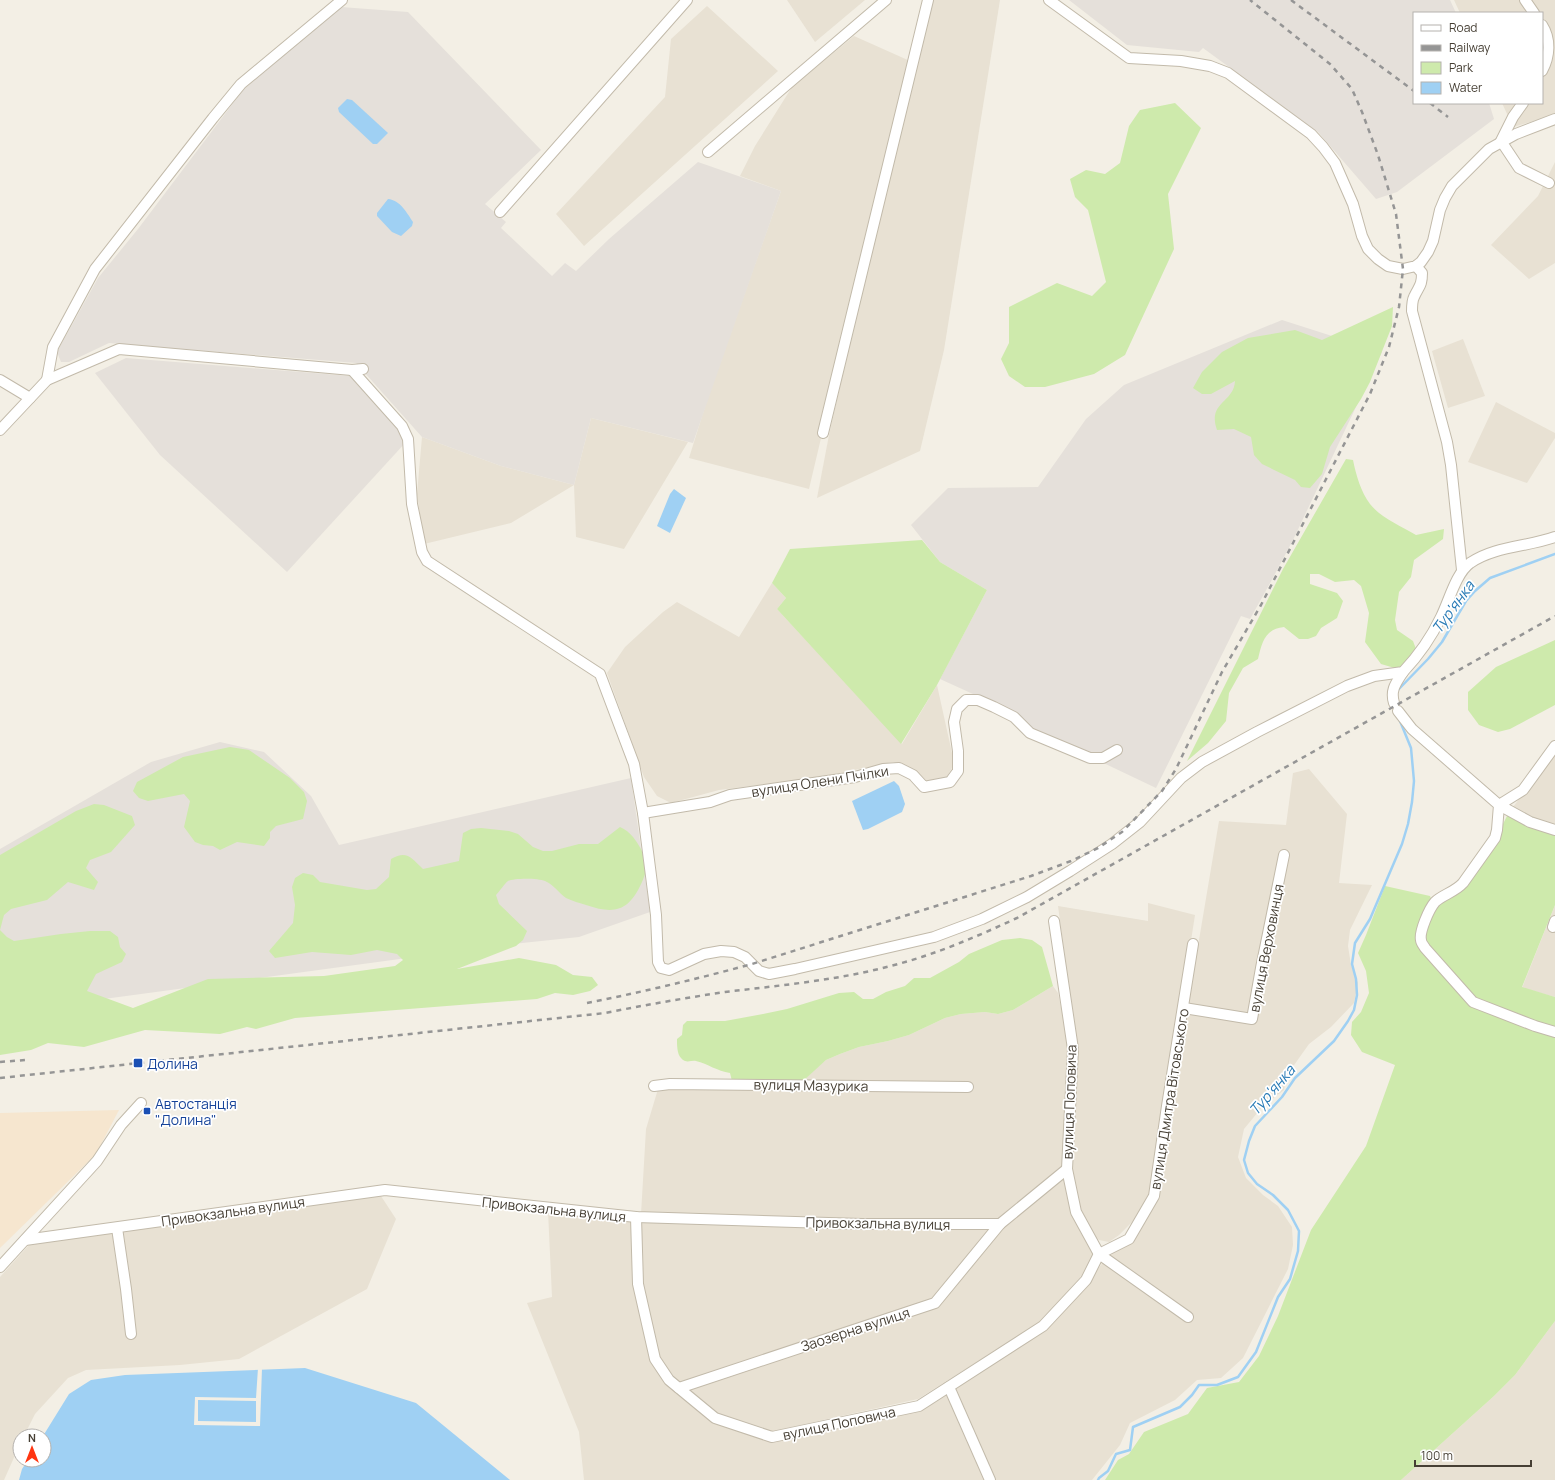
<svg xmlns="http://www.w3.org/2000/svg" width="1555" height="1480" font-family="Manrope,sans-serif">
<rect width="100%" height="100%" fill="#f3efe5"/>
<g fill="#e8e1d3">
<path d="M787 0H865L815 42Z"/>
<path d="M933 0H1000L944 350 920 451 817 498 829 435 867 268Z"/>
<path d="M1454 0H1555V115L1513 127 1502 103H1542V13H1460Z"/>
<path d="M707 6 778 71 584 246 556 214 665 97 671 39Z"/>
<path d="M854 36 910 61 809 489 689 458 708 397 781 191 740 176 755 146 792 87Z"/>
<path d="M1555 162V263L1529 279 1491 245 1538 196Z"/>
<path d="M1463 339 1485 396 1448 408 1432 351Z"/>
<path d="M1496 402 1555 433V438L1527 483 1468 462Z"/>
<path d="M591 418 688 442 624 549 576 537 574 485 511 523 424 544 417 494 422 437 501 466 574 485Z"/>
<path d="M772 583 786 598 777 609 902 744 937 685 952 753V768L946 778 935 781H926L902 765 893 762 821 777 719 790 671 803 657 796 644 777 607 673 625 647 663 612 677 602 739 637Z"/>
<path d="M1555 753V836L1509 812Z"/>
<path d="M1309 769 1347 814 1339 883 1372 885 1350 930 1348 946 1351 965 1358 983 1354 1003 1331 1027 1309 1044 1287 1075 1284 1090 1263 1106 1244 1129 1238 1157 1246 1178 1263 1195 1278 1206 1292 1227 1293 1245 1288 1269 1243 1358 1221 1378 1197 1380 1175 1400 1130 1423 1120 1445 1092 1480H584L579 1432 527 1303 552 1297 548 1211 634 1219 654 1362 709 1415 772 1439 921 1408 1045 1328 1088 1282 1104 1261 1119 1248 1156 1196 1219 821 1286 825 1293 773Z"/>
<path d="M1148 903 1195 915 1151 1197 1134 1220 1119 1235 1109 1242 1099 1240 1093 1235 1079 1205 1072 1173 1077 1046 1058 906 1148 921Z"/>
<path d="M1555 905V997L1522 988Z"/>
<path d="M1053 986 1058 993 1069 1046 1064 1177 1094 1255 1080 1278 1040 1322 918 1399 769 1432 718 1414 680 1384 659 1361 641 1285V1214L646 1129 658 1089H801L803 1081 815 1069 826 1060 840 1054 859 1047 888 1041 909 1035 945 1018 961 1014 985 1012 998 1014 1013 1010Z"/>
<path d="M379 1193 396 1219 367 1289 239 1359 180 1365 86 1370 68 1378 35 1414 24 1436H20V1444L4 1480H0V1277L29 1245Z"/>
<path d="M1555 1321V1480H1401L1494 1396 1515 1375Z"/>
</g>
<path fill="#f6e6cf" d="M119 1110 96 1154 0 1248V1113Z"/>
<g fill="#e5e0da">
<path d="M1069 0H1450L1456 13H1414V103H1489L1494 119 1397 192 1376 199 1318 132 1203 48 1199 52 1127 45Z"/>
<path d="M341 7 408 12 541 150 485 204 506 222 501 228 552 276 565 263 576 271 609 239 698 162 781 191 693 443 591 418 574 485 501 466 422 437 356 363 109 343 69 362H61L57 352 98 278 138 229 243 90Z"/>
<path d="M1282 320 1382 352 1293 540 1269 585 1250 619 1241 616 1156 788 1030 728 1017 714 940 679 987 590 940 562 911 525 948 488 1038 487 1086 419 1124 385Z"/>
<path d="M126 358 351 376 398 428 406 442 287 572 160 455 95 373Z"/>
<path d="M220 742 264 752 311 796 339 845 631 778 650 912 579 937 503 945 0 1013V849L151 762Z"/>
</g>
<g fill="#ceeaac">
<path d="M1175 103 1201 128 1168 194 1174 249 1125 355 1094 374 1045 387H1025L1009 376 1001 359 1009 343V307L1057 283 1092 296 1106 282 1088 210 1075 197 1070 179 1086 170 1105 174 1120 163 1129 126 1140 110Z"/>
<path d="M1393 307 1392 326 1370 382 1361 399 1330 447 1322 474 1310 488 1301 487 1295 480 1262 464 1254 455 1251 437 1234 429 1217 430C1207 402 1234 403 1235 381L1211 394H1202L1193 388 1202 372 1222 352 1248 338 1295 330 1322 340Z"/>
<path d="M1346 459 1353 460C1356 475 1361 492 1370 504 1381 518 1401 526 1416 535L1444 529 1443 539 1414 560 1411 577 1399 592 1395 620 1397 630 1413 641 1416 649 1412 658 1398 669 1381 664 1365 642 1369 613 1361 586 1354 580 1335 582 1319 574H1310V584L1337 593 1343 601 1337 618 1321 628 1316 636 1308 639H1299L1284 627C1265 629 1262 642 1258 659L1243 668 1229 693 1226 721 1208 743 1187 761 1283 569Z"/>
<path d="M922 540 940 562 987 590 937 685 901 744 777 609 786 598 772 583 790 549Z"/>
<path d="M1555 640V705L1510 729 1498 732 1479 725 1468 710V692L1496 667Z"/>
<path d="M230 747 249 750 290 778 304 792 307 801 303 819 276 826 270 832V838L264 846 237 842 220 850 213 846 203 845 195 842 184 827 190 801 184 794 148 801 139 798 133 791 137 782 183 757Z"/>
<path d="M94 804 104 805 132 816 135 825 111 852 90 860 86 868 98 882 94 890 68 882 47 900 11 909 4 915 0 930 7 937 14 941 61 934 90 931H110L118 937 120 947 126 954 122 962 96 974 87 991 133 1008 208 979 324 976 395 966 403 960 397 954 377 950 351 955 312 952 275 958 269 951 293 923 295 905 292 887 295 878 303 873 313 875 320 882 367 890 376 889 389 877 391 859C407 850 411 858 423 869L459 861 463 833 471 829 481 828 509 831 518 834 533 847 543 851H552L579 844H598L620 827C631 832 636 840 642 851 649 861 647 871 642 882 629 911 615 915 586 905 580 903 572 901 566 898 559 893 553 884 545 881 538 878 514 878 508 881 504 884 500 891 496 895L499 904 527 931 523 940 516 946 457 969 519 958 556 965 573 975 592 977 598 985 590 991 573 995 555 993 537 999 295 1018 256 1029 247 1027 220 1034 145 1030 84 1047 48 1043 31 1050 0 1055V855L76 811Z"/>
<path d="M1509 812 1555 836V905L1522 987 1555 997V1321L1515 1375 1494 1396 1401 1480H1105L1118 1460 1129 1454 1144 1432 1188 1414 1207 1388 1239 1382 1259 1356 1278 1316 1311 1230 1366 1146 1395 1065 1362 1052 1351 1035 1352 1022 1361 1012 1369 993 1366 971 1358 953 1366 935 1385 886 1430 896 1432 901 1455 893 1502 826Z"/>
<path d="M1020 938 1032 940 1042 947 1053 986 1013 1010 998 1014 985 1012 961 1014 945 1018 909 1035 888 1041 859 1047 840 1054 826 1060 803 1081 733 1085 730 1073C717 1071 708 1064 696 1061 691 1060 686 1064 681 1058 677 1054 677 1045 677 1039L682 1035 683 1025 687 1021H725L763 1014 787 1009 839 993 854 992 863 999H873L886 992 905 986 914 978H930L959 962 969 954 1002 940Z"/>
</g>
<g fill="#9fd0f3">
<path d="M347 99 352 100 388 133 377 144H373L339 112 338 108Z"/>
<path d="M388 199C400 200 407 213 413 222L412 226 401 236 392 232 377 216V213Z"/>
<path d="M674 489 686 498 670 533 657 526 670 494Z"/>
<path d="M894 781 899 786 905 804 902 812 868 829 863 830 852 801Z"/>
<path d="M305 1368 416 1403 510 1480H19L22 1469 28 1460H44L43 1436 69 1394 91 1380 125 1375Z"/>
</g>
<path fill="#f3efe5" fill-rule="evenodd" d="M258 1368H262L260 1426 194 1425 195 1397 256 1398ZM198 1400 256 1401V1422L198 1421Z"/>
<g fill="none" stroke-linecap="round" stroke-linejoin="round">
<g stroke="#9fd0f3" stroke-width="2.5">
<path d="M1397 691 1428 659 1442 642 1466 601 1475 591 1490 578 1555 554"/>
<path d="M1098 1480 1099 1478 1108 1471 1116 1454 1130 1450 1133 1427 1180 1407 1192 1395 1199 1385H1217L1238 1377 1256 1352 1278 1297 1290 1279 1298 1251 1299 1231 1288 1210 1273 1195 1257 1184 1248 1173 1244 1160 1249 1141 1255 1126 1282 1097 1295 1078 1334 1041 1348 1021 1354 1010 1357 995 1356 979 1352 964 1355 943 1370 919 1402 844 1408 824 1412 802 1414 781 1411 748 1400 721"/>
</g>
<defs>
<g id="minor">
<path d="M1049 0 1129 58 1181 61 1210 66 1228 73 1311 134 1323 147 1335 163 1353 204 1362 236 1368 249 1378 259 1388 266 1403 269 1416 266 1421 262 1428 252 1433 241 1440 210 1445 198 1452 186 1489 149 1516 134 1555 119"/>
<path d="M1525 0 1534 13"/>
<path d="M1542 25C1551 39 1550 56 1542 71"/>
<path d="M1523 103 1513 117 1501 141 1519 168 1549 183"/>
<path d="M708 152 886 0"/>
<path d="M500 212 687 0"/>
<path d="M1416 266 1422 273C1422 286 1419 286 1414 297 1412 301 1412 307 1412 311L1447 442 1451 465 1462 570"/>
<path d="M352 370 402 426 408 439 412 504 422 552 427 561 600 674 634 764 643 813 656 915 658 962 661 968 669 970 704 954 721 951 734 952 745 957 759 971 769 974 795 969 934 937 982 919 1027 897 1070 871 1112 844 1140 822 1181 778 1202 762 1257 732 1347 686 1374 676 1403 672C1418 656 1431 638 1441 617 1449 601 1456 573 1470 563 1495 546 1527 547 1555 537"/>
<path d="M0 380 30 398"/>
<path d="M47 380 53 347 95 269 213 118 241 84 342 0"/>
<path d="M0 430 47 380 119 349 352 370 363 369"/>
<path d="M823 433 928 0"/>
<path d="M1394 703C1390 690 1396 683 1403 672"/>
<path d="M1398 711 1412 729 1499 805 1497 830 1495 838 1463 883C1455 892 1442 895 1435 902 1429 909 1419 932 1421 940 1421 943 1424 946 1425 948L1473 1002 1535 1026 1555 1032"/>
<path d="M1555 746 1523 790 1499 805 1530 822 1555 830"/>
<path d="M643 813 710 802 730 795 855 777 883 769 899 768 913 775 924 787 950 782 958 771V751L954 722 957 709 966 700H978L994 707 1014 717 1030 733 1090 758H1103L1117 750"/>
<path d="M1054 921 1073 1049 1067 1169 1076 1212 1099 1254 1188 1317"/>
<path d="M1553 927 1555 921"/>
<path d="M1184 1008 1252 1019 1261 968 1284 855"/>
<path d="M654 1086 670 1084 968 1087"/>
<path d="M636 1217 638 1284 655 1359 669 1380 715 1418 772 1437 919 1406 1043 1326 1086 1280 1099 1254"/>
<path d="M117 1228 126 1289 131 1334"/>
<path d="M25 1240 385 1190 636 1217 862 1224H1000L1067 1169"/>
<path d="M1099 1254 1129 1239 1154 1196 1167 1106 1193 944"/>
<path d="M0 1267 97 1161 121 1125 141 1103"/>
<path d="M949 1387 990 1480"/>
<path d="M679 1388 935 1303 1000 1224"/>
</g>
</defs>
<use href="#minor" stroke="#c2baaa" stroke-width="12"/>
<use href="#minor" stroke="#fff" stroke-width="10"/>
<g stroke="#959595" stroke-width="2.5" stroke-dasharray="5 5" stroke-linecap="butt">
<path d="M1291 0 1414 91"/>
<path d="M1430 103 1448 117"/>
<path d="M587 1003C642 992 697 979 752 964L1031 876 1071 861 1098 848 1122 832 1162 791 1176 769 1222 672 1261 605 1370 394 1389 347 1399 307 1403 269 1396 214 1378 155 1362 112 1352 89 1330 64 1250 0"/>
<path d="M0 1062 26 1060"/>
<path d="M0 1078 605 1013C645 1005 685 998 725 992 783 985 841 980 898 964 939 953 978 936 1017 918L1555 616"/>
</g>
</g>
<g fill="#1a4fb4" stroke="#fff" stroke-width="1.5">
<rect x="133" y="1058" width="10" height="10" rx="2"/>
<rect x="143" y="1107" width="8" height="8" rx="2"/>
</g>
<g text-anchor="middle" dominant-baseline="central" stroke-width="3.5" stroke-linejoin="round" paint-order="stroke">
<g font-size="14" fill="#463f34" stroke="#fff">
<text transform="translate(820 781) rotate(-9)">вулиця Олени Пчілки</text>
<text transform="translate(1266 948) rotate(-79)">вулиця Верховинця</text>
<text transform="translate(811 1085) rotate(1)">вулиця Мазурика</text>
<text transform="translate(1169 1099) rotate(-81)">вулиця Дмитра Вітовського</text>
<text transform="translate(1069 1102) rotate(-88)">вулиця Поповича</text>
<text transform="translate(554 1209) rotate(6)">Привокзальна вулиця</text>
<text transform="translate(233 1211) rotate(-8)">Привокзальна вулиця</text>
<text transform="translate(878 1223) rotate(1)">Привокзальна вулиця</text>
<text transform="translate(855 1329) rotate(-18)">Заозерна вулиця</text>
<text transform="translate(839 1423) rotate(-12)">вулиця Поповича</text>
</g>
<g font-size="14" fill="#164399" stroke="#fff" text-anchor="start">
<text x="147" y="1063">Долина</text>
<text x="155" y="1103">Автостанція<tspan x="155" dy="16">"Долина"</tspan></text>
</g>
<g font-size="15" font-style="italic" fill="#297bb6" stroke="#fff">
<text transform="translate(1453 607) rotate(-54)">Тур'янка</text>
<text transform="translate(1272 1090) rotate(-49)">Тур'янка</text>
</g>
</g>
<rect x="1413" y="12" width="130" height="92" fill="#ffffff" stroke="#b5b2ae"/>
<rect x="1421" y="25" width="20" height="6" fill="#ffffff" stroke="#b5b2ae"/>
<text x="1449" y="32" font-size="12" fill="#463f34">Road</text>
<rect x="1421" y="45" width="20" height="6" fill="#959595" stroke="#b5b2ae"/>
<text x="1449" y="52" font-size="12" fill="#463f34">Railway</text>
<rect x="1421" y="62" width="20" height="12" fill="#ceeaac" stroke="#b5b2ae"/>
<text x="1449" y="72" font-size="12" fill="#463f34">Park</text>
<rect x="1421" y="82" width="20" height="12" fill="#9fd0f3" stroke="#b5b2ae"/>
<text x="1449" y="92" font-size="12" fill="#463f34">Water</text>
<g transform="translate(32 1448)"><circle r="19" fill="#ffffff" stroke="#b5b2ae"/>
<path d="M0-3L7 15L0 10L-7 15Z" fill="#ff3511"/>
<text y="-6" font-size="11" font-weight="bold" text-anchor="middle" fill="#463f34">N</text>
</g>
<path d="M1415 1460v6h116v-6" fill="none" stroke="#463f34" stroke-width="2"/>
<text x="1421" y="1460" font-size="12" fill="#463f34" stroke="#ffffff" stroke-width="3" paint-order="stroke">100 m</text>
</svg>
